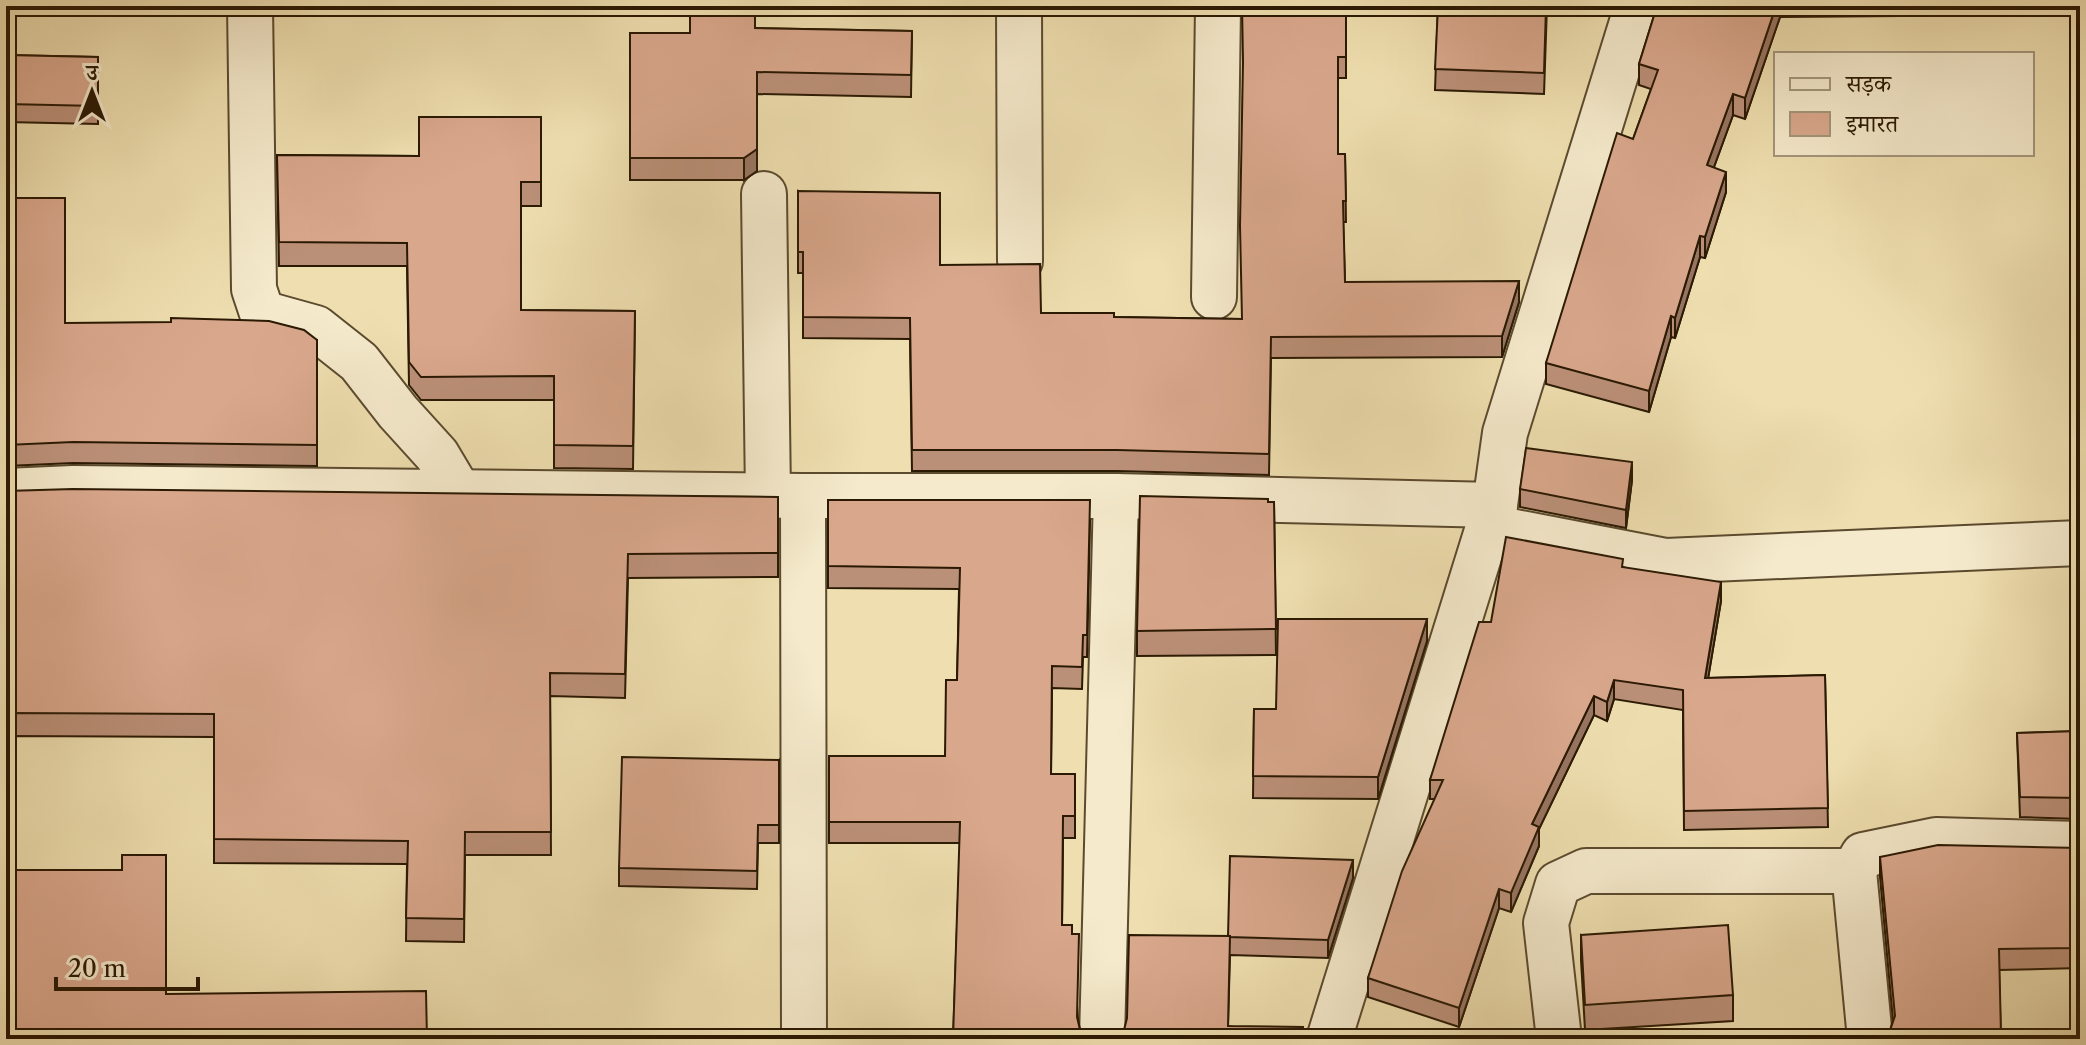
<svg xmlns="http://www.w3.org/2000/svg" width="2086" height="1045" font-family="'Libre Caslon Text','Noto Serif Devanagari',serif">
<rect width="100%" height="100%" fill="#efdfb0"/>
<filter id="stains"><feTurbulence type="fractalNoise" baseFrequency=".0025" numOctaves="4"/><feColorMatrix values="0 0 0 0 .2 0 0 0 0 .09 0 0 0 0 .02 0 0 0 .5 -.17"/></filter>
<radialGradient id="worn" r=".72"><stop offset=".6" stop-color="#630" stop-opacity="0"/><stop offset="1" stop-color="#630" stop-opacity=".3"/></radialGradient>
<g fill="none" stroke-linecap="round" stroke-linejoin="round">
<defs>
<g id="street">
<path d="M250 6 254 289 262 313 316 328 359 362 398 412 437 455 459 492"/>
<path d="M1019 6 1020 261"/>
<path d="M764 194 768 496"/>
<path d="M1214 297 1218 6"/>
<path d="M6 491 73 488 803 496H1116L1495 505 1505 433 1637 6"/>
<path d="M803 496 804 1039"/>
<path d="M1489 527 1666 561 2080 543"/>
<path d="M1102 1039 1116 496"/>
<path d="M1329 1039 1495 505"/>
<path d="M1559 1039 1546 923 1558 884 1586 871H1854"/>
<path d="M1870 1039 1854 871 1863 855 1936 840 2080 844"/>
</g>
</defs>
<use href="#street" stroke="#5b4a2e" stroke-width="48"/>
<use href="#street" stroke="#f5eacc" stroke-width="44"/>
</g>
<g fill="#bb9078" stroke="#2a1903" stroke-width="2">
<path d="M1346 6V78H1338V154H1345L1346 222H1343L1345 282 1519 302 1502 357 1271 358 1269 475 1117 471H912L910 339 803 338V273H798V191L940 265 1041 313 1114 317 1242 319 1243 69Z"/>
<path d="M1438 6H1547L1544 94 1435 90Z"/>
<path d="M1657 6H1903L1900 16 1780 17 1745 119 1733 115 1714 167 1726 192 1705 258 1700 257 1675 338 1671 337 1649 412 1546 384V363L1633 139 1651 89 1639 85V64Z"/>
<path d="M755 28 912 31 911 97 757 94V171L744 180H630V33H690Z"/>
<path d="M6 55 98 57V124L6 122Z"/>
<path d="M541 117V206H521V310L635 311 633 469 554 468V400H421L409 385 407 266H279L277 155 419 156Z"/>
<path d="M6 317 65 323 317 340V466L73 463 6 466Z"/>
<path d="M1632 480 1626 528 1520 507V489Z"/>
<path d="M6 491 778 497V577L628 578 625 698 550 696 551 855H465L464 942 406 941 407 864 214 863V737L13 736 12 775H6Z"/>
<path d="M828 500 1090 521 1087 657H1083L1082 689 1052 688 1051 774H1075V838H1063L1062 925 1072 934 1078 1019 1080 1030 953 1039 960 843H829V756H945L957 680 959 589 828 588Z"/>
<path d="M1268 502H1274L1276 655 1137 656V631Z"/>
<path d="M1623 567 1721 601 1708 678 1825 675 1828 827 1684 830 1683 710 1614 699 1607 721 1594 715 1539 829V846L1511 912 1499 908 1459 1027 1368 997V978L1435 799H1430V780L1491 622Z"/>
<path d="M1427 641 1378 799 1253 798 1254 709H1276Z"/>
<path d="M2080 731V819L2020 817 2017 733Z"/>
<path d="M779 760V843H758L757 889 619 886V868Z"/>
<path d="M2080 848V968L1999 970 2001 1039H1887L1893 1021 1880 877V857Z"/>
<path d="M1353 878 1328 958 1230 955 1228 1026 1303 1039H1115L1228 936Z"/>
<path d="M1581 935 1733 995V1021L1585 1030 1581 960Z"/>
</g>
<g fill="#987562" stroke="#2a1903" stroke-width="2">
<path d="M1776 6H1780V17L1745 119V98Z"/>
<path d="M1733 94V115L1707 186V165Z"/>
<path d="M757 149V171L744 180V158Z"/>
<path d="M1726 172V192L1705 258V237Z"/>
<path d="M1700 236V257L1675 338V318Z"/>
<path d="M1519 281V302L1502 357V336Z"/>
<path d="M1671 316V337L1649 412V391Z"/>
<path d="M1632 462V480L1626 528V510Z"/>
<path d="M1721 582V601L1705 697V678Z"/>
<path d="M1427 619V641L1378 799V777Z"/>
<path d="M1614 680V699L1607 721V702Z"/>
<path d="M1594 696V715L1539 829V846L1511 912V893L1532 824Z"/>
<path d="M1353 860V878L1328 958V940Z"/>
<path d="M1499 889V908L1459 1027V1008Z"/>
</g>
<g fill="#d9a78c" stroke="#2a1903" stroke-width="2">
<path d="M690 6H755V28L912 31 911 75 757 72V149L744 158H630V33H690Z"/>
<path d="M1242 6H1346V57H1338V154H1345L1346 201H1343L1345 282 1519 281 1502 336 1271 337 1269 454 1117 450H912L910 318 803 317V252H798V191L940 193V265L1040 264 1041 313H1114V317L1242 319 1240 226 1243 62Z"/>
<path d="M1438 6H1546L1544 73 1435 69Z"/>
<path d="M1657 6H1776L1745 98 1733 94 1707 165 1726 172 1705 237 1700 236 1675 318 1671 316 1649 391 1546 363 1617 133 1633 139 1658 70 1639 64Z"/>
<path d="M6 55 98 57V106L6 104Z"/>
<path d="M419 117H541V182H521V310L635 311 633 446 554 445V376L421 377 409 362 407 243 279 242 277 155 419 156Z"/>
<path d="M16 198H65V323L171 322V318L269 321 304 330 317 340V445L73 442 6 445V317H16Z"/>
<path d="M1526 448 1632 462 1626 510 1520 489Z"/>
<path d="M73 489 778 497V553L628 554 625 674 550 673 551 832H465L464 919 406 918 408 841 214 839V714L13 713 12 751H6V491Z"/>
<path d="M1140 496 1268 499V502H1274L1276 629 1137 631Z"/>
<path d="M828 500H1090L1087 635H1083L1082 667 1052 666 1051 774H1075V816H1063L1062 925H1072V934H1079L1077 1017 1080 1030 1089 1039H953L960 822H829V756H945L946 680H957L960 568 828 566Z"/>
<path d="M1506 537 1623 559 1622 567 1721 582 1705 678 1825 675 1828 808 1684 811 1683 690 1614 680 1607 702 1594 696 1532 824 1539 827 1511 893 1499 889 1459 1008 1368 978 1402 871 1443 780H1430L1479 622H1491Z"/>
<path d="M1278 619H1427L1378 777 1253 776 1254 709H1276Z"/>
<path d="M2080 731V798L2020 797 2017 733Z"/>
<path d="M622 757 779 760V825H758L757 871 619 868Z"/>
<path d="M1938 845 2080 848V948L1999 949 2001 1035 1887 1039 1895 1016 1880 857Z"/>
<path d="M122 855H166V994L426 991 427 1039H6V870H122Z"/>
<path d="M1230 856 1353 860 1328 940 1228 937Z"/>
<path d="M1728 925 1733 995 1585 1005 1581 935Z"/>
<path d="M1129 935 1230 936 1228 1026 1303 1027 1302 1039H1115L1124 1030 1127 1018Z"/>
</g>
<rect width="2086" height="1045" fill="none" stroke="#efdfb0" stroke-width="32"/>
<rect x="8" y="8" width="2070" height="1029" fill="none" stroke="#2a1903" stroke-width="4"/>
<rect x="16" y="16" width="2054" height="1013" fill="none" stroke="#2a1903" stroke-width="2"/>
<rect x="1774" y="52" width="260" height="104" fill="#f5eacc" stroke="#a4967c" stroke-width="2"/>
<rect x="1790" y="78" width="40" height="12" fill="#f5eacc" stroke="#a4967c" stroke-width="2"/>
<text x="1846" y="92" font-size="24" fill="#2a1903">सड़क</text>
<rect x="1790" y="112" width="40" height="24" fill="#d9a78c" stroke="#a4967c" stroke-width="2"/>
<text x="1846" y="132" font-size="24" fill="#2a1903">इमारत</text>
<g transform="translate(92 92)" stroke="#f5eacc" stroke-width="6" paint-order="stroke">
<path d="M0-6L14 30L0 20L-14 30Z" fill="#2a1903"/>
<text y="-12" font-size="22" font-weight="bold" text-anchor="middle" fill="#2a1903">उ</text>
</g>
<path d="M56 977v12h142v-12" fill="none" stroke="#2a1903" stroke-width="4"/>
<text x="68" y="977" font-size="24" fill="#2a1903" stroke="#f5eacc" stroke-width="6" paint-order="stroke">20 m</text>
<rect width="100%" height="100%" filter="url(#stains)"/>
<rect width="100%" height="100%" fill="url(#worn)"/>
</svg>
